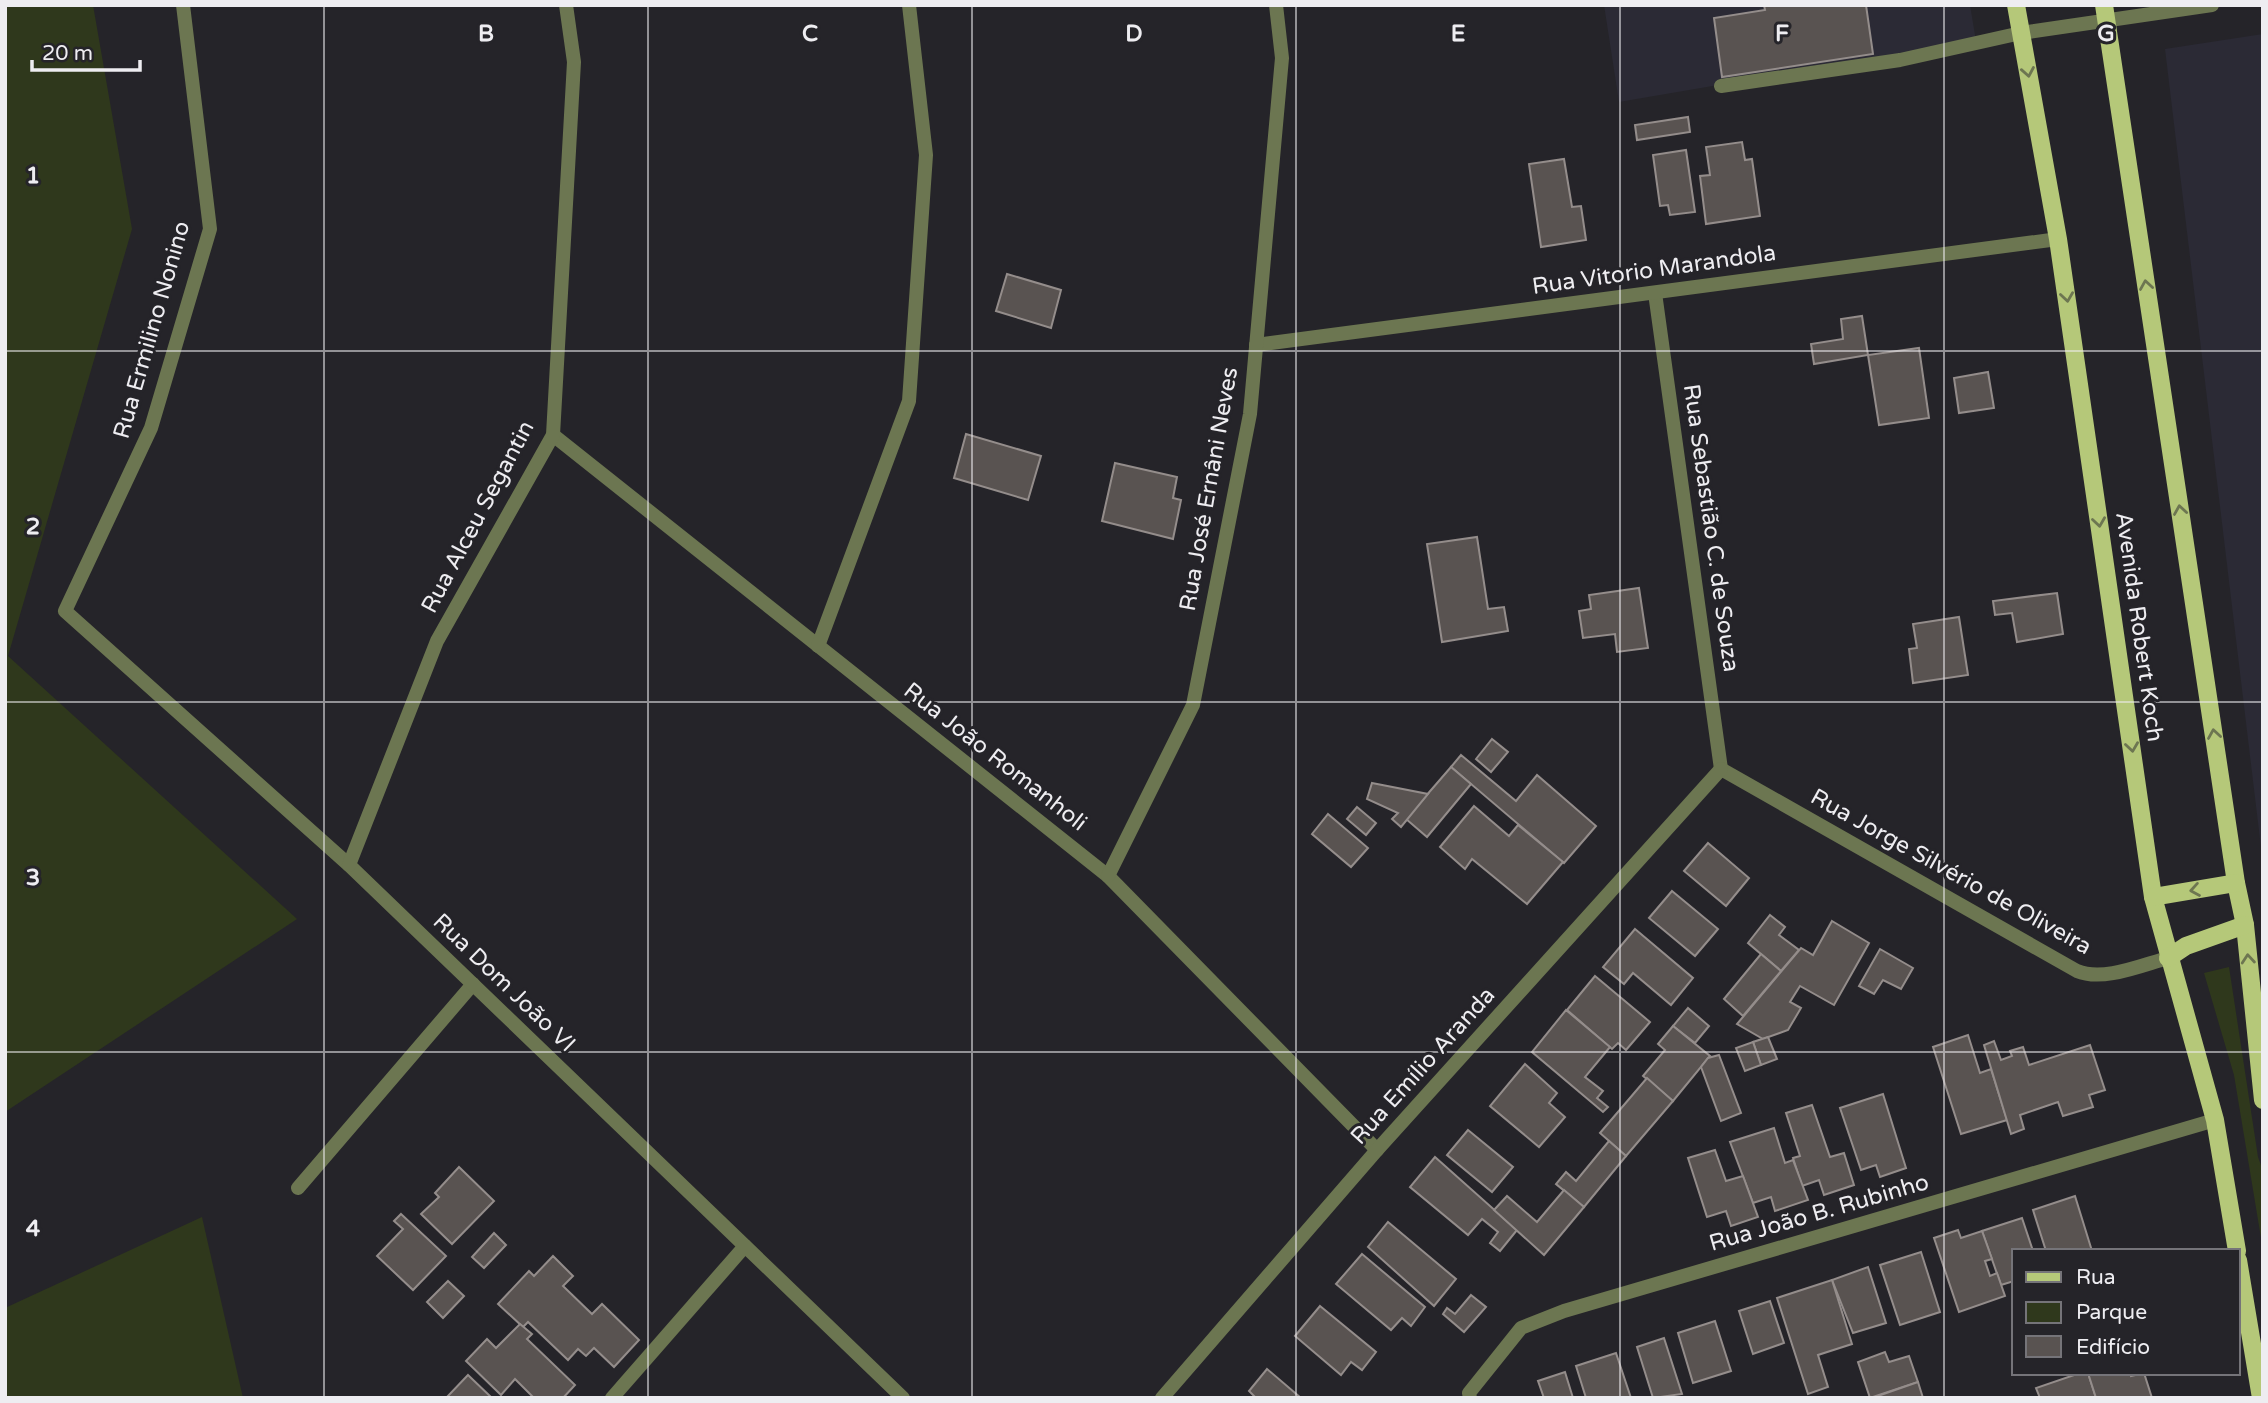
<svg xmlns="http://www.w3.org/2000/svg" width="2268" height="1403" font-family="'Varela Round',sans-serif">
<rect width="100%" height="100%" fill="#252429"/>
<g fill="#2b2a35">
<path d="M1604 5H1970L1976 41 1619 102Z"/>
<path d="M2263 34V864L2165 49Z"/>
</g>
<g fill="#2f381c">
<path d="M5 5H93L132 229 8 656 297 919 5 1112Z"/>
<path d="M2229 967 2258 1157 2263 1171V1250L2234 1075 2204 973Z"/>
<path d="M202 1217 243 1398H5V1308Z"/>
</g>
<g fill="#595351" stroke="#948d8b" stroke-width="2">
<path d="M1764 5H1866L1873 54 1722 77 1714 18 1765 10Z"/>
<path d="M1688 117 1690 132 1637 140 1635 125Z"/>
<path d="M1742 142 1745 160 1752 159 1760 216 1706 224 1700 176 1710 175 1706 147Z"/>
<path d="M1686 150 1695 212 1670 215 1668 205 1660 206 1653 155Z"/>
<path d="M1564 159 1572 207 1581 206 1586 240 1541 247 1529 164Z"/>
<path d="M1007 274 1061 290 1051 328 996 311Z"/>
<path d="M1862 316 1868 355 1814 364 1811 344 1843 339 1841 319Z"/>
<path d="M1919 348 1929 418 1879 425 1868 355Z"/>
<path d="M1988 372 1994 408 1959 413 1954 378Z"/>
<path d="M966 434 1041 456 1028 500 954 478Z"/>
<path d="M1115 463 1177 477 1173 498 1181 500 1173 539 1102 521Z"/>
<path d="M1477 537 1488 609 1504 607 1508 631 1442 642 1427 544Z"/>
<path d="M1639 588 1648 648 1617 652 1615 634 1583 638 1579 611 1591 609 1589 595Z"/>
<path d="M2057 593 2063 634 2017 642 2012 613 1995 615 1993 601Z"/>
<path d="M1959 617 1968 675 1913 683 1909 649 1917 648 1913 624Z"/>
<path d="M1492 739 1508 752 1491 772 1476 759Z"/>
<path d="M1461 755 1516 801 1537 775 1596 826 1564 863 1451 767Z"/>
<path d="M1451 767 1471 784 1427 837 1406 819Z"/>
<path d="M1372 783 1428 794 1401 827 1392 819 1398 813 1367 799Z"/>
<path d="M1474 806 1509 836 1518 825 1563 862 1527 904 1472 859 1465 869 1440 847Z"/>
<path d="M1357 807 1376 823 1366 835 1347 819Z"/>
<path d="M1328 814 1368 848 1351 867 1312 834Z"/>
<path d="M1708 843 1749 878 1726 906 1684 871Z"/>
<path d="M1672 891 1718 929 1695 956 1649 918Z"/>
<path d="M1770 915 1785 927 1779 935 1799 950 1781 971 1748 943Z"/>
<path d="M1832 921 1869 943 1834 1005 1800 986 1790 1002 1801 1008 1788 1030 1763 1039 1737 1024 1801 948 1813 955Z"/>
<path d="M1635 929 1693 978 1671 1005 1633 973 1624 984 1603 967Z"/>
<path d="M1880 949 1913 968 1901 989 1883 980 1874 994 1859 986Z"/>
<path d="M1761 954 1781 971 1743 1016 1724 999Z"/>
<path d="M1595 976 1650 1022 1626 1050 1618 1043 1612 1049 1567 1010Z"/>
<path d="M1688 1008 1709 1026 1695 1043 1673 1026Z"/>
<path d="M1566 1010 1610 1047 1585 1077 1603 1091 1597 1098 1608 1107 1603 1112 1532 1052Z"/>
<path d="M1673 1026 1710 1056 1673 1101 1643 1076 1665 1050 1658 1044Z"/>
<path d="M1968 1035 1980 1073 1991 1069 2007 1120 1961 1134 1933 1047Z"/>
<path d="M1768 1037 1777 1059 1761 1065 1753 1042Z"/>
<path d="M1994 1041 2001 1060 2012 1056 2010 1051 2023 1047 2029 1065 2090 1045 2105 1090 2089 1095 2093 1107 2063 1116 2058 1102 2020 1115 2024 1129 2011 1134 1984 1045Z"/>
<path d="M1753 1042 1761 1065 1745 1071 1736 1048Z"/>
<path d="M1719 1055 1741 1113 1721 1121 1701 1067 1708 1058Z"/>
<path d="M1525 1064 1557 1093 1549 1103 1565 1117 1539 1147 1490 1106Z"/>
<path d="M1647 1078 1673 1101 1626 1156 1600 1133Z"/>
<path d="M1883 1094 1906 1168 1880 1177 1876 1165 1861 1170 1840 1108Z"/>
<path d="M1812 1105 1830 1157 1844 1153 1854 1185 1824 1195 1819 1180 1802 1186 1793 1158 1800 1156 1786 1113Z"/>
<path d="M1774 1128 1785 1163 1793 1160 1808 1200 1775 1211 1771 1197 1753 1203 1730 1142Z"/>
<path d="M1468 1130 1513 1167 1492 1192 1447 1155Z"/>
<path d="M1609 1141 1626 1156 1584 1207 1556 1184 1566 1172 1576 1181Z"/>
<path d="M1715 1150 1726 1181 1743 1176 1758 1217 1731 1226 1726 1211 1707 1217 1688 1158Z"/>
<path d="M1435 1157 1517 1230 1500 1251 1490 1243 1498 1232 1482 1219 1468 1235 1410 1187Z"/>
<path d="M459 1167 494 1201 452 1244 421 1214 439 1197 435 1193Z"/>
<path d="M1564 1190 1584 1207 1544 1255 1494 1210 1507 1196 1537 1222Z"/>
<path d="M2075 1196 2092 1251H2046L2033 1210Z"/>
<path d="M401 1214 446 1256 413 1290 377 1256 403 1229 394 1221Z"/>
<path d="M2022 1218 2033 1251H2014V1281L2001 1285 1982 1231Z"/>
<path d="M1388 1222 1456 1279 1434 1306 1368 1247Z"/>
<path d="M1958 1230 1961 1238 1982 1231 1992 1259 1985 1261 1990 1276 1997 1273 2005 1296 1959 1312 1934 1238Z"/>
<path d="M494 1233 506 1245 484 1268 472 1257Z"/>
<path d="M1921 1252 1940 1312 1900 1325 1880 1265Z"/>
<path d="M1362 1254 1425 1307 1411 1326 1402 1318 1391 1330 1336 1284Z"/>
<path d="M553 1256 573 1276 563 1286 592 1314 602 1304 639 1340 614 1367 594 1348 586 1356 578 1349 568 1360 528 1322 523 1327 498 1304 529 1271 534 1276Z"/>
<path d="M1868 1267 1886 1323 1853 1333 1832 1280Z"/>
<path d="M1832 1280 1852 1344 1818 1355 1828 1387 1808 1394 1777 1298Z"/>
<path d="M448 1281 464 1296 443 1318 427 1302Z"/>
<path d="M1471 1295 1486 1307 1464 1332 1443 1314 1447 1308 1455 1314Z"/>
<path d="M1770 1301 1784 1343 1753 1354 1739 1311Z"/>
<path d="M1320 1306 1376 1352 1362 1370 1351 1362 1341 1375 1295 1336Z"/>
<path d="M1715 1321 1731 1371 1693 1383 1678 1333Z"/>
<path d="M520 1324 532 1334 527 1339 575 1385 563 1398H534L515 1379 501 1395 466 1361 487 1339 496 1348Z"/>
<path d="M1664 1338 1682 1394 1653 1398 1637 1347Z"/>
<path d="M1885 1352 1889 1362 1909 1356 1918 1382 1870 1398 1858 1362Z"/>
<path d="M1616 1353 1631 1398H1586L1576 1366Z"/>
<path d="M1267 1369 1301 1398H1256L1249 1391Z"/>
<path d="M1565 1372 1573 1398H1544L1538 1381Z"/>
<path d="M2080 1373H2088L2096 1398H2040L2036 1388Z"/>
<path d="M2088 1373H2130L2131 1376 2144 1373 2152 1398H2096Z"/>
<path d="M468 1375 492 1398H446Z"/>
<path d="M1918 1382 1923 1398H1872Z"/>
</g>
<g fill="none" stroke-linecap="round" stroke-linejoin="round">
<g stroke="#6c7651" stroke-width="14">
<path d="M1721 86 1900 60 2021 33"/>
<path d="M298 1188 473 984"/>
</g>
<g stroke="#6c7651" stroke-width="14">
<path d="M183 5 210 229 151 428 65 611 349 865 903 1398"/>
<path d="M2021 33 2212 5"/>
<path d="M1655 293 1721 769"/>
<path d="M1256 345 2058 239"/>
<path d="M553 435 1108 876 1377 1150"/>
<path d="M818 646 909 401 926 155 909 5"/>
<path d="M1721 769 2077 971C2103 982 2142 965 2168 958"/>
<path d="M349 865 437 641 553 435 574 62 566 5"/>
<path d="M1108 876 1193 705 1250 414 1282 58 1276 5"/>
<path d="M612 1398 745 1246"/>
<path d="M1162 1398 1377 1150 1721 769"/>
<path d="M1470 1398 1469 1393 1521 1328 1564 1311 2215 1120"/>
</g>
<g stroke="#b5c879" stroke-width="18">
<path d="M2016 5 2058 239 2153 897 2215 1120 2237 1251"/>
<path d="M2104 5 2236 883 2245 925 2263 1100"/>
<path d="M2153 897 2236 883"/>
<path d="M2168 958 2186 946 2245 925"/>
<path d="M2238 1260 2261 1398"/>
</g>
</g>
<defs><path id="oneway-chevron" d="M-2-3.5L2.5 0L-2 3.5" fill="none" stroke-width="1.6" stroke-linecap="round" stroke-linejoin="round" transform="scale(1.75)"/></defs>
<g stroke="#6d7651">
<use href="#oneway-chevron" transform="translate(2028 72) rotate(80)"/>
<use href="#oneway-chevron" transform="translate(2146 285) rotate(-99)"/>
<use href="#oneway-chevron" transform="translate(2067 297) rotate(82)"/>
<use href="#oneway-chevron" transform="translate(2180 510) rotate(-99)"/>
<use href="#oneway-chevron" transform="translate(2099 522) rotate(82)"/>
<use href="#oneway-chevron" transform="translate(2214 734) rotate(-99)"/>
<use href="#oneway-chevron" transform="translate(2132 747) rotate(82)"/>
<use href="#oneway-chevron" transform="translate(2195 890) rotate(170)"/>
<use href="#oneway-chevron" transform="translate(2248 959) rotate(-95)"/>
</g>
<path fill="none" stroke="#eeedf1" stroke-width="2" stroke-opacity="0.55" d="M324 5V1398M648 5V1398M972 5V1398M1296 5V1398M1620 5V1398M1944 5V1398M5 351H2263M5 702H2263M5 1052H2263"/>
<g text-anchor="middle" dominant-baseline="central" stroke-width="6" stroke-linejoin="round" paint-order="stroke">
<g font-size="23" fill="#eeedf1" stroke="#252429">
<text transform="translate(1654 270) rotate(-8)">Rua Vitorio Marandola</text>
<text transform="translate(152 330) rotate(-74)">Rua Ermilino Nonino</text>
<text transform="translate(1209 489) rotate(-80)">Rua José Ernâni Neves</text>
<text transform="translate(478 517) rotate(-62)">Rua Alceu Segantin</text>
<text transform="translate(1711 528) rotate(82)">Rua Sebastião C. de Souza</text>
<text transform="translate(2139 627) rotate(82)">Avenida Robert Koch</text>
<text transform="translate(995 757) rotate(38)">Rua João Romanholi</text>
<text transform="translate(1951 872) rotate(29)">Rua Jorge Silvério de Oliveira</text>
<text transform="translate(504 983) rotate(44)">Rua Dom João VI</text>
<text transform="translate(1423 1066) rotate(-48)">Rua Emílio Aranda</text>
<text transform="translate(1819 1213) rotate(-16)">Rua João B. Rubinho</text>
</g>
</g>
<g font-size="23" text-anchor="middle" font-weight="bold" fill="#eeedf1" stroke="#252429" stroke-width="6" stroke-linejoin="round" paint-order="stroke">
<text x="486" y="41">B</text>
<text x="810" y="41">C</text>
<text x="1134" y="41">D</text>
<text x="1458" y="41">E</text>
<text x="1782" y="41">F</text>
<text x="2106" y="41">G</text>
<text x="33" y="183">1</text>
<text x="33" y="534">2</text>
<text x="33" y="885">3</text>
<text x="33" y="1236">4</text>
</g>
<rect width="2268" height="1403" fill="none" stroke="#eeedf1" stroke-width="14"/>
<rect x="2012" y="1249" width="228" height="126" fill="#252429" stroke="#757479" stroke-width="2"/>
<rect x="2026" y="1272" width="35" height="10" fill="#b5c879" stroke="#757479" stroke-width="2"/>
<text x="2076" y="1284" font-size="21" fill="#eeedf1">Rua</text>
<rect x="2026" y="1302" width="35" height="21" fill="#2f381c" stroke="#757479" stroke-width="2"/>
<text x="2076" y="1319" font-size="21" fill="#eeedf1">Parque</text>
<rect x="2026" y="1336" width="35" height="21" fill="#595351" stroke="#757479" stroke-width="2"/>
<text x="2076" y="1354" font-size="21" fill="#eeedf1">Edifício</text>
<path d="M32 60v10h108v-10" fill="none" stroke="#eeedf1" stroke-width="3.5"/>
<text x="42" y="60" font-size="21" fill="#eeedf1" stroke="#252429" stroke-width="5" paint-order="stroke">20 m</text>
</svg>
